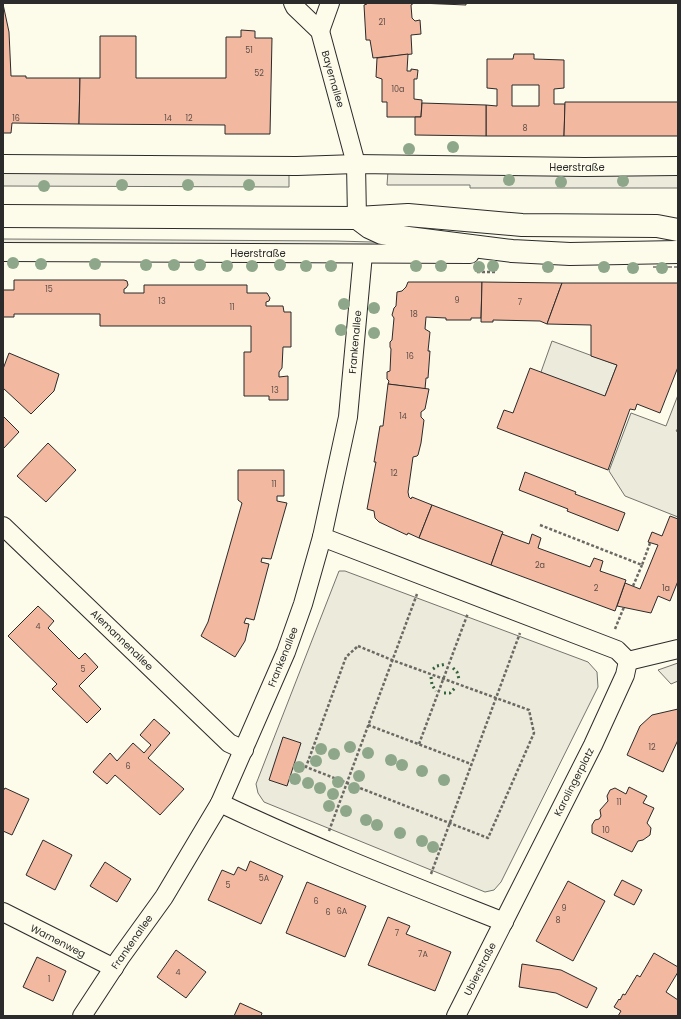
<svg xmlns="http://www.w3.org/2000/svg" width="681" height="1019" font-family="Poppins,sans-serif">
<rect width="100%" height="100%" fill="#fdfbea"/>
<g fill="#ecebdb" stroke="#74746e">
<path d="M3 239 336 241 408 243 417 245H3Z"/>
<path d="M339 571H345L588 662 597 672 598 687 501 882 494 890 485 892 264 802 258 793 256 784Z"/>
</g>
<g fill="#eceadb" stroke="#74746e">
<path d="M3 169 289 171V187L3 186Z"/>
<path d="M388 171 678 172V188H470V185H387Z"/>
<path d="M552 341 617 365 588 440 541 372Z"/>
<path d="M678 395V428L676 431 678 432V517L625 496 609 471 631 413 666 426Z"/>
<path d="M678 663V681L671 684 658 670Z"/>
</g>
<g fill="#f2b8a0" stroke="#2b2b2b" fill-rule="evenodd">
<path d="M367 3H414L411 5 412 18 415 21 420 20 421 34 411 35 412 54 373 58 370 40H366L364 5 367 4Z"/>
<path d="M419 3H466V5Z"/>
<path d="M3 4 9 32 11 76H26V78H80L79 124 12 123 11 133H3Z"/>
<path d="M241 30 255 31V38H272L270 134H225V125L79 124 80 78H100V36H136V78H226V37H241Z"/>
<path d="M408 54 407 71H411V69L418 70 417 79H414V99L422 100 421 117H387V102H382V79L376 77 377 58Z"/>
<path d="M514 54H534V59L564 60V88L554 89V104H565L564 136H486V105L497 106V89L487 88V59H513ZM512 85H539V106H512Z"/>
<path d="M565 102H678V136H564Z"/>
<path d="M422 103 486 105V136L415 135V117H421Z"/>
<path d="M14 280H124L127 281 128 285 126 288 124 289V293H144V285H247V293H267L270 298 269 301 266 302V306H283L284 312H291V347H283L282 368 279 372V377L288 376V400H269V396H244V352H251V326H100V314H14V317H3V290H14Z"/>
<path d="M408 282H482L481 318H471V320H446V318L426 317 425 329 430 332 428 351H430L428 378H426L425 389 388 384 389 381 387 379V372L390 371 391 349 390 347V342L392 340 394 318 392 315 394 308 396 306 397 292 402 291 406 287Z"/>
<path d="M482 282 562 283 547 324 540 321 493 320V322H481Z"/>
<path d="M562 283H678V367L660 413 637 404 635 410 630 409 608 470 497 428 504 410 513 413 530 368 605 396 617 365 591 356V325L547 324Z"/>
<path d="M9 353 59 374 54 391 31 414 3 388V369Z"/>
<path d="M388 384 429 389 425 409 421 412V417L424 420 421 443 418 455 417 456 413 457 408 492 409 497 411 499 412 497 432 505 419 538 408 533 407 535 379 522 375 518 374 511 367 509 376 462H374L380 426H383Z"/>
<path d="M3 416 19 432 3 449Z"/>
<path d="M48 443 76 470 46 502 17 476Z"/>
<path d="M238 470H284V496H277V501L287 503 271 559 262 558 261 562 269 564 254 620 246 618 244 623 249 624 245 641 235 657 201 636 208 622 242 503 238 500Z"/>
<path d="M525 472 576 492 575 494 625 513 618 531 567 511 568 509 519 490Z"/>
<path d="M432 505 503 532 491 565 419 538Z"/>
<path d="M670 516 678 519V581L670 601 658 596 651 613 617 606 625 583 640 589 658 545 648 542 652 532 662 536Z"/>
<path d="M502 534 529 544 532 534 541 538 538 548 590 567 594 558 603 561 600 571 626 580 615 611 491 565Z"/>
<path d="M38 606 54 621 48 628 79 659 85 653 98 667 79 686 101 709 87 723 52 689 57 684 8 636Z"/>
<path d="M678 709V740L663 772 627 755 640 726 652 715Z"/>
<path d="M154 719 170 733 148 758 184 789 160 815 115 775 107 784 93 772 110 753 117 761 133 743 144 753 151 745 140 735Z"/>
<path d="M283 737 301 743 287 786 269 780Z"/>
<path d="M629 787 647 796 643 803 654 808 647 823 651 828 650 835 643 840 638 841 632 852 592 833V825L595 820 599 819 601 816 600 810 608 801 607 796 610 790 615 788 626 794Z"/>
<path d="M5 788 29 799 12 835 3 831V791Z"/>
<path d="M43 840 72 855 55 890 26 875Z"/>
<path d="M250 861 283 876 261 924 208 900 222 870 234 875 238 867 246 871Z"/>
<path d="M105 862 131 879 117 902 90 886Z"/>
<path d="M622 880 642 890 634 905 614 895Z"/>
<path d="M568 881 605 901 573 961 536 941Z"/>
<path d="M307 882 366 906 345 957 286 933Z"/>
<path d="M388 917 410 926 406 934 451 952 435 991 368 965Z"/>
<path d="M176 950 206 972 186 998 157 977Z"/>
<path d="M654 953 678 967V972L666 992 678 1000V1016H618L621 1011 614 1007 619 999 620 1000 623 994 625 995 637 975 640 977Z"/>
<path d="M37 957 66 971 53 1001 23 987Z"/>
<path d="M522 964 561 970 597 988 587 1008 556 993 519 987Z"/>
<path d="M240 1003 262 1013 261 1016H234Z"/>
</g>
<g fill="none" stroke-linecap="round" stroke-linejoin="round">
<defs>
<g id="minor">
<path d="M293 3 295 7 320 31 356 164 357 218"/>
<path d="M320 31 330 3"/>
<path d="M3 164 297 166 356 164 585 167 678 166"/>
<path d="M3 252 470 254"/>
<path d="M3 526 229 743 244 750"/>
<path d="M322 537 617 650 628 661"/>
<path d="M628 661 678 649"/>
<path d="M220 803C312 847 408 884 504 922"/>
<path d="M3 912 114 968"/>
<path d="M82 1016 120 958 164 897 220 803 286 652 303 604 322 537 348 417 363 254"/>
<path d="M456 1016 593 745 625 675 628 661"/>
</g>
<g id="primary">
<path d="M3 216 357 218 408 215 522 225 657 226 678 230"/>
<path d="M357 218 369 227 382 233 408 238 512 251 570 254 678 252"/>
</g>
</defs>
<use href="#minor" stroke="#2b2b2b" stroke-width="20"/>
<use href="#primary" stroke="#2b2b2b" stroke-width="24"/>
<g stroke="#6a6964" stroke-width="2.5" stroke-dasharray="3 2" stroke-linecap="butt">
<path d="M477 272H496"/>
<path d="M540 525 642 565 650 543"/>
<path d="M633 586 642 565"/>
<path d="M615 629 624 607"/>
<path d="M358 646 392 660 529 710 534 733 488 838 306 767 346 657Z"/>
<path d="M368 725 471 764"/>
<path d="M419 744 468 613"/>
<path d="M329 831 417 594"/>
<path d="M431 874 520 633"/>
</g>
<use href="#minor" stroke="#fdfbea" stroke-width="18"/>
<use href="#primary" stroke="#fdfbea" stroke-width="22"/>
<g stroke="#34623c" stroke-width="3" stroke-dasharray="2 3" stroke-linecap="butt">
<path d="M453 668 457 672 459 679"/>
<path d="M433 669 437 666 446 664"/>
<path d="M431 677 432 685 436 691"/>
<path d="M444 693H450L456 687"/>
</g>
<path stroke="#2b2b2b" stroke-width="1" stroke-dasharray="5 2" stroke-linecap="butt" d="M653 267H678"/>
</g>
<g fill="#8ea78a">
<circle cx="453" cy="147" r="6"/>
<circle cx="409" cy="149" r="6"/>
<circle cx="509" cy="180" r="6"/>
<circle cx="623" cy="181" r="6"/>
<circle cx="561" cy="182" r="6"/>
<circle cx="122" cy="185" r="6"/>
<circle cx="188" cy="185" r="6"/>
<circle cx="249" cy="185" r="6"/>
<circle cx="44" cy="186" r="6"/>
<circle cx="13" cy="263" r="6"/>
<circle cx="41" cy="264" r="6"/>
<circle cx="95" cy="264" r="6"/>
<circle cx="146" cy="265" r="6"/>
<circle cx="174" cy="265" r="6"/>
<circle cx="200" cy="265" r="6"/>
<circle cx="280" cy="265" r="6"/>
<circle cx="227" cy="266" r="6"/>
<circle cx="252" cy="266" r="6"/>
<circle cx="306" cy="266" r="6"/>
<circle cx="331" cy="266" r="6"/>
<circle cx="416" cy="266" r="6"/>
<circle cx="441" cy="266" r="6"/>
<circle cx="493" cy="266" r="6"/>
<circle cx="479" cy="267" r="6"/>
<circle cx="548" cy="267" r="6"/>
<circle cx="604" cy="267" r="6"/>
<circle cx="633" cy="268" r="6"/>
<circle cx="662" cy="268" r="6"/>
<circle cx="344" cy="304" r="6"/>
<circle cx="374" cy="308" r="6"/>
<circle cx="341" cy="330" r="6"/>
<circle cx="374" cy="333" r="6"/>
<circle cx="350" cy="747" r="6"/>
<circle cx="321" cy="749" r="6"/>
<circle cx="368" cy="753" r="6"/>
<circle cx="334" cy="754" r="6"/>
<circle cx="391" cy="760" r="6"/>
<circle cx="316" cy="761" r="6"/>
<circle cx="402" cy="765" r="6"/>
<circle cx="299" cy="767" r="6"/>
<circle cx="422" cy="771" r="6"/>
<circle cx="359" cy="776" r="6"/>
<circle cx="295" cy="779" r="6"/>
<circle cx="444" cy="780" r="6"/>
<circle cx="338" cy="782" r="6"/>
<circle cx="308" cy="783" r="6"/>
<circle cx="320" cy="788" r="6"/>
<circle cx="354" cy="788" r="6"/>
<circle cx="333" cy="794" r="6"/>
<circle cx="329" cy="806" r="6"/>
<circle cx="346" cy="811" r="6"/>
<circle cx="366" cy="820" r="6"/>
<circle cx="377" cy="825" r="6"/>
<circle cx="400" cy="833" r="6"/>
<circle cx="422" cy="841" r="6"/>
<circle cx="433" cy="847" r="6"/>
</g>
<g text-anchor="middle" dominant-baseline="central" stroke-width="3" stroke-linejoin="round" paint-order="stroke">
<g font-size="8" fill="#5d4e48">
<text x="382" y="22">21</text>
<text x="249" y="50">51</text>
<text x="259" y="73">52</text>
<text x="398" y="89">10a</text>
<text x="16" y="118">16</text>
<text x="168" y="118">14</text>
<text x="189" y="118">12</text>
<text x="525" y="128">8</text>
<text x="49" y="289">15</text>
<text x="457" y="300">9</text>
<text x="162" y="301">13</text>
<text x="520" y="302">7</text>
<text x="232" y="307">11</text>
<text x="414" y="314">18</text>
<text x="410" y="356">16</text>
<text x="275" y="390">13</text>
<text x="403" y="416">14</text>
<text x="394" y="473">12</text>
<text x="274" y="484">11</text>
<text x="540" y="565">2a</text>
<text x="596" y="588">2</text>
<text x="666" y="588">1a</text>
<text x="38" y="626">4</text>
<text x="83" y="669">5</text>
<text x="652" y="747">12</text>
<text x="128" y="766">6</text>
<text x="619" y="802">11</text>
<text x="606" y="830">10</text>
<text x="264" y="878">5A</text>
<text x="228" y="885">5</text>
<text x="316" y="901">6</text>
<text x="564" y="908">9</text>
<text x="342" y="911">6A</text>
<text x="328" y="912">6</text>
<text x="558" y="920">8</text>
<text x="397" y="933">7</text>
<text x="423" y="954">7A</text>
<text x="178" y="972">4</text>
<text x="49" y="979">1</text>
</g>
<g font-size="10" fill="#2b2b2b" stroke="#fdfbea">
<text transform="translate(333 79) rotate(74)">Bayernallee</text>
<text x="577" y="167">Heerstraße</text>
<text x="258" y="253">Heerstraße</text>
<text transform="translate(355 342) rotate(-85)">Frankenallee</text>
<text transform="translate(122 640) rotate(44)">Alemannenallee</text>
<text transform="translate(283 657) rotate(-68)">Frankenallee</text>
<text transform="translate(574 782) rotate(-63)">Karolingerplatz</text>
<text transform="translate(58 941) rotate(27)">Warnenweg</text>
<text transform="translate(132 942) rotate(-55)">Frankenallee</text>
<text transform="translate(480 969) rotate(-63)">Ubierstraße</text>
</g>
</g>
<rect width="681" height="1019" fill="none" stroke="#2b2b2b" stroke-width="8"/>
</svg>
